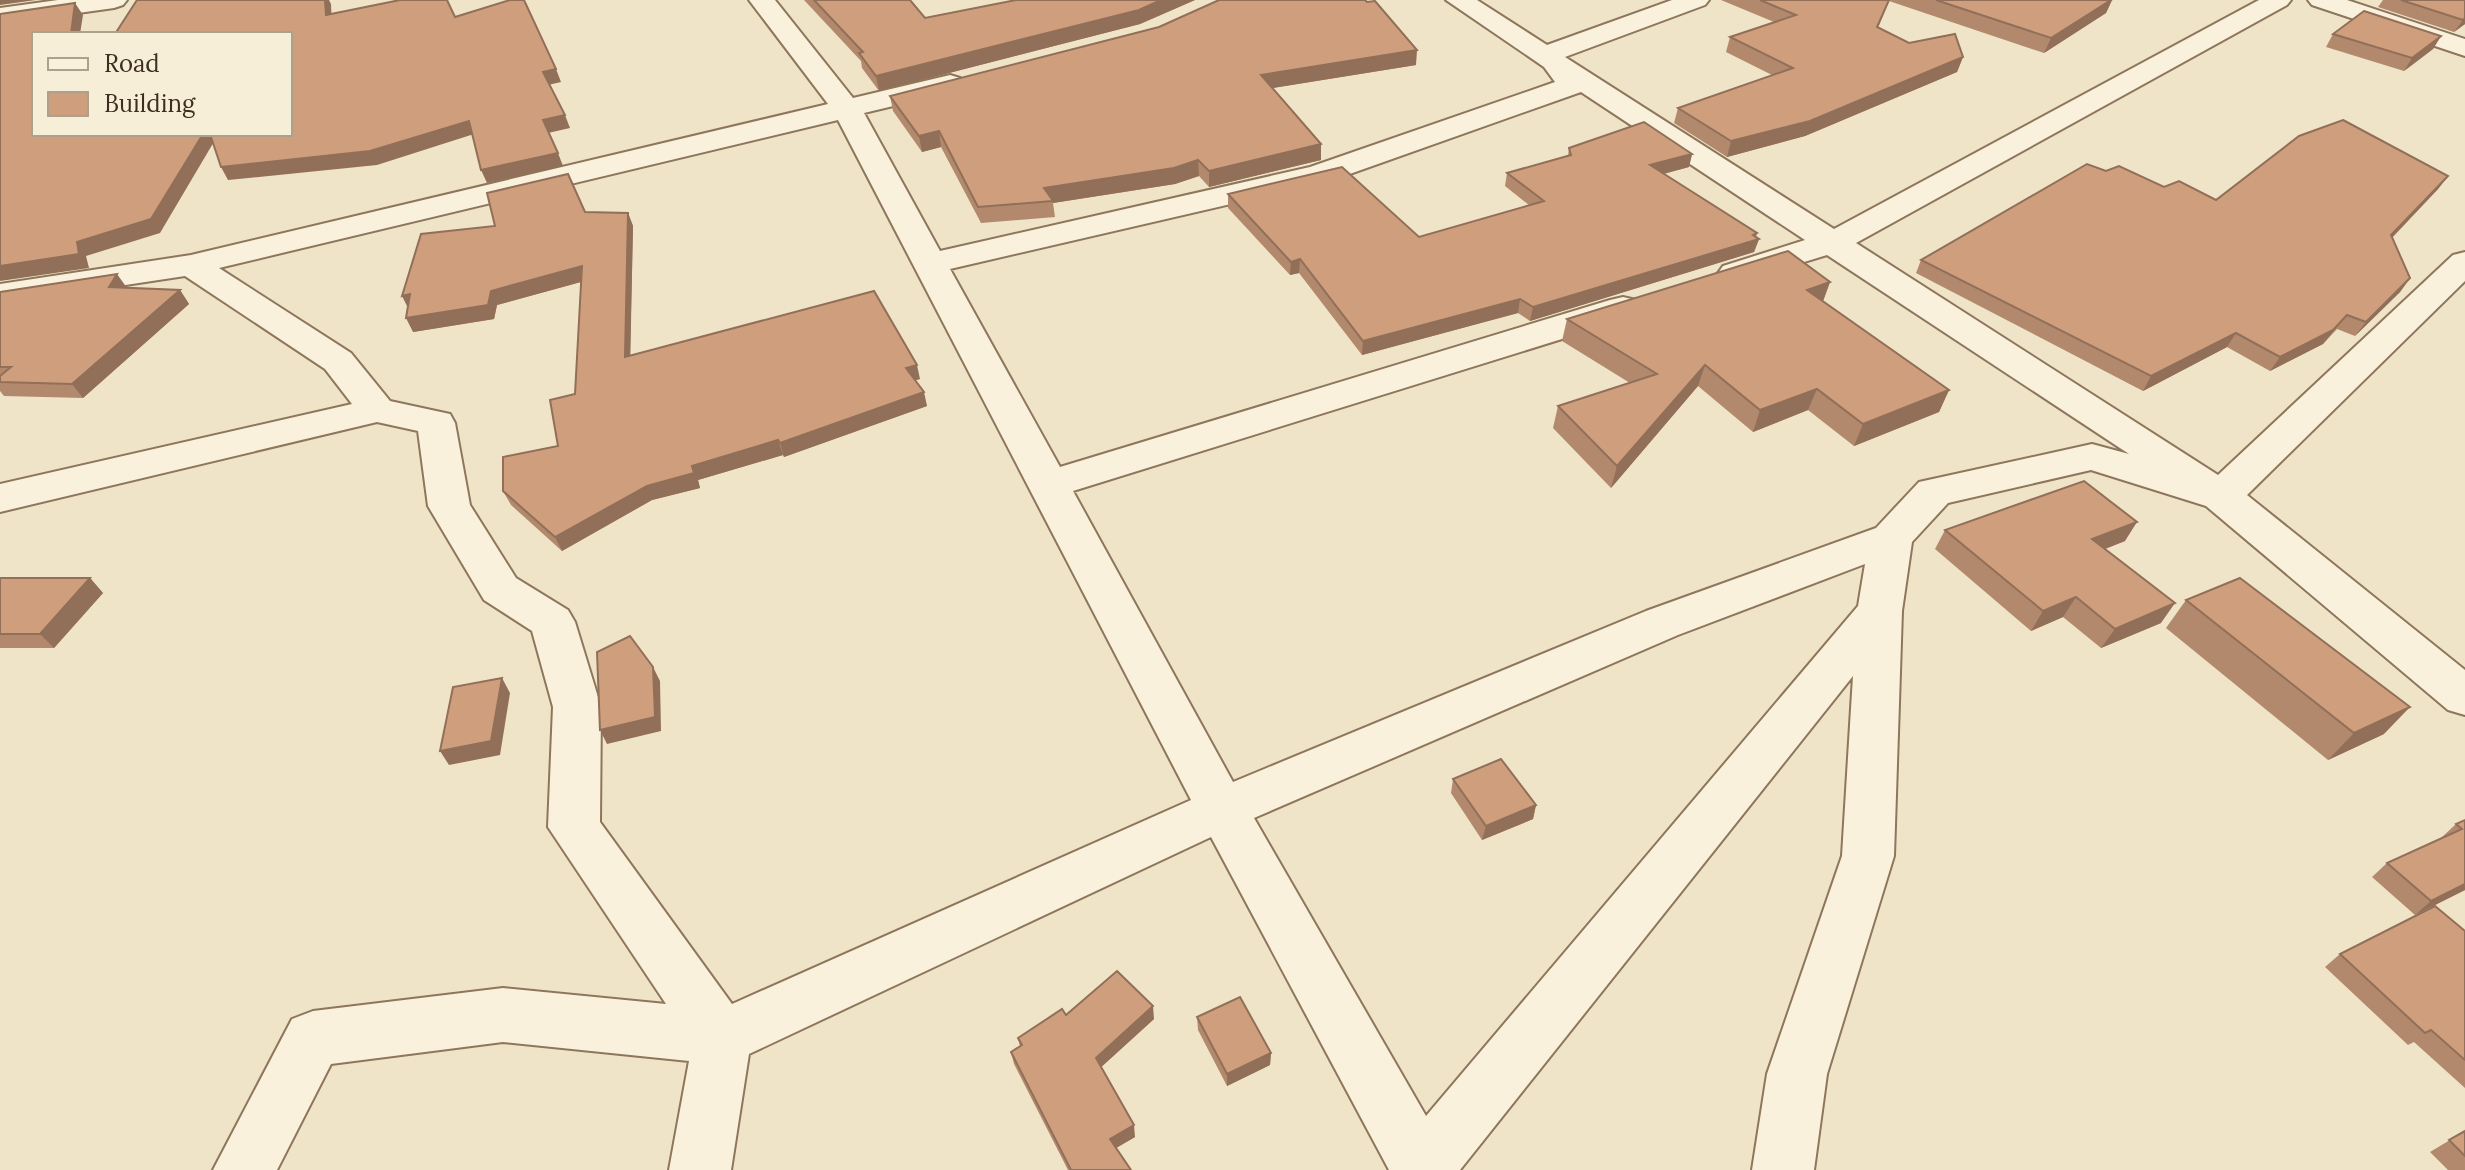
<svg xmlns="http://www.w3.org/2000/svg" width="2465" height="1170" font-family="Lora,serif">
<rect width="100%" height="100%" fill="#f0e4c8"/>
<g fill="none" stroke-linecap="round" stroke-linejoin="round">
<defs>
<g id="minor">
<path d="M58 0H127L123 5 114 8 0 24V8Z"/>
<path d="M749 0H775L853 98 950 75 960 78 964 84 960 90 864 113 940 251 1310 167 1555 82 1544 67 1446 0H1477L1547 45 1672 0H1709L1705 5 1565 57 1834 229 2259 0H2291L2287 5 1856 243 2218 475 2453 255 2465 252V281L2247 495 2465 670V715L2448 710 2206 506 2091 470 1948 503 1912 542 1902 611 1894 856 1827 1074 1814 1170H1752L1767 1074 1842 856 1853 676 1460 1170H1389L1211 837 749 1054 731 1170H669L689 1061 503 1042 331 1064 277 1170H213L292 1019 313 1011 503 988 666 1004 548 827 553 707 532 631 484 600 428 506 418 431 377 422 0 512V484L352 404 325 369 185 276 0 304V284L191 255 828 104ZM1581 92 1805 240 1723 266 1718 273 1723 280 1735 283 1827 255 2129 454 2092 444 1919 482 1876 528 1646 611 1233 782 1073 491 1636 316 1641 308 1636 300 1623 297 1610 300 1060 467 950 269 1330 181ZM838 120 1191 800 732 1004 600 822 601 707 575 622 568 610 516 578 470 505 455 423 450 414 390 401 351 353 219 268ZM1865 564 1858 606 1426 1116 1254 818 1678 635Z"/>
<path d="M2308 0H2347L2465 39V56L2312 5Z"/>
</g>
</defs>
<use href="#minor" stroke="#8d765c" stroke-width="4"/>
<use href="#minor" fill="#faf1dc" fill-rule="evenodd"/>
</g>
<g fill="#b2896c">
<path d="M804 0H910L925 18 1016 0H1195L1140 24 879 91 862 68 861 61Z"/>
<path d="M1721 0H2112L2106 13 2044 53 1889 1 1878 28 1909 43 1963 57 1957 72 1805 136 1727 157 1674 123 1678 108 1772 75 1726 52 1730 37 1774 22Z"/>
<path d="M2383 0H2465V24L2454 32 2378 7Z"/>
<path d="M1159 27 1416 65 1272 88 1321 144V160L1209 187 1199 176 1175 184 1053 203 1055 217 981 223 941 147 922 152 893 111 890 96Z"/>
<path d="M2333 34 2441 36 2433 49 2404 71 2326 47Z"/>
<path d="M1569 148 1692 154 1689 167 1664 174 1759 239 1754 252 1530 321 1518 313 1362 355 1299 273 1290 275 1228 208V194L1419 237 1529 205 1505 186 1507 173 1568 156Z"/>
<path d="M2106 171 2216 200 2448 176 2438 189 2392 238 2410 278 2400 292 2355 336 2337 329 2323 344 2270 371 2227 347 2143 391 1916 273 1921 260Z"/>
<path d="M585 212 628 213 633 226 630 356 920 379 915 380 927 406 784 457 783 455 698 480 700 488 652 500 562 551 511 505 503 491 558 446 575 394 581 282 497 305 494 319 413 332 495 226Z"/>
<path d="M1830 282 1823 301 1949 390 1939 412 1854 446 1808 410 1753 432 1698 386 1611 488 1553 428 1558 406 1630 383 1562 341 1567 319Z"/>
<path d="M127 288 180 290 189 304 83 398 4 396 0 391V292Z"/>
<path d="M1945 530 2125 541 2104 549 2161 623 2101 648 2063 617 2031 631 1935 549Z"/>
<path d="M0 578H90L103 593 54 648H0Z"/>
<path d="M2186 600 2384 734 2328 760 2166 628Z"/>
<path d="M1453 779 1536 805 1533 819 1482 840 1451 793Z"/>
<path d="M2465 820V890L2415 915 2372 877 2387 863 2441 838 2456 824Z"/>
<path d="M2465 931V1088L2414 1042 2408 1045 2325 967 2340 954Z"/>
<path d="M1066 1015 1154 1019 1101 1067 1135 1137 1116 1148 1131 1170H1068L1014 1064 1011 1052 1020 1047 1018 1038Z"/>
<path d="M1197 1017 1271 1053 1270 1065 1227 1086 1198 1030Z"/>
<path d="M2465 1131V1170H2448L2430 1152Z"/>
</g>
<g fill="#916f58">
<path d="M0 0H36L0 5Z"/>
<path d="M325 0H329L331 4 332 28 326 15Z"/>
<path d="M1161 0H1195L1140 24 879 91 876 76Z"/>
<path d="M2111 0H2112L2106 13 2044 53 2051 38Z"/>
<path d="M75 3 83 15 80 34H71Z"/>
<path d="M2465 18V24L2454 32 2463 20Z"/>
<path d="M2441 36 2433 49 2404 71 2412 58Z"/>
<path d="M1417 50 1416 65 1260 90 1261 75Z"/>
<path d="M1963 57 1957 72 1805 136 1727 157 1731 141Z"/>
<path d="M556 69 561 82 548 85 543 72Z"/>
<path d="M565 115 570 128 548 133 543 120Z"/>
<path d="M469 121 474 134 377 165 228 180 221 167Z"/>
<path d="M939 131 941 147 922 152 919 136Z"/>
<path d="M203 134H211L215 140 160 233 86 256 89 268 0 281V258L77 242Z"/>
<path d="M1321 144V160L1209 187V171Z"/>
<path d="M558 153 563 166 487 183 481 170Z"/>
<path d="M1692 154 1689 167 1647 178 1650 165Z"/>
<path d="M1198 160 1199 176 1175 184 1053 203 1044 188Z"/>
<path d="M2448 176 2438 189 2381 249 2391 235Z"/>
<path d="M628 213 633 226 630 371 625 357Z"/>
<path d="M1757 233 1755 240 1759 239 1754 252 1530 321 1533 307Z"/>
<path d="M1300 259 1299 273 1290 275 1291 262Z"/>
<path d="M582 266 588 280 497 305 494 319 413 332 406 318 491 291Z"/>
<path d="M117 274 127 288 109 287Z"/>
<path d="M2410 278 2400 292 2355 336 2366 322Z"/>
<path d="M1830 282 1822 304 1807 290Z"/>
<path d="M180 290 189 304 83 398 72 384Z"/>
<path d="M410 294 409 310 402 296Z"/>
<path d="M1520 299 1518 313 1362 355 1363 341Z"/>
<path d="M2347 315 2323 344 2270 371 2280 357Z"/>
<path d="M2236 333 2227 347 2143 391 2151 376Z"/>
<path d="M917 365 920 379 909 382 906 368Z"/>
<path d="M1705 365 1698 386 1611 488 1617 466Z"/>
<path d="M1817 389 1808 410 1753 432 1760 410Z"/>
<path d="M1949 390 1939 412 1854 446 1863 424Z"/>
<path d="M924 392 927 406 784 457 780 443Z"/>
<path d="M778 440 783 455 698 480 700 488 652 500 562 551 555 537 647 486 692 466Z"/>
<path d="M2137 522 2125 541 2080 559 2092 539Z"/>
<path d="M90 578 103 593 54 648 40 634Z"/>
<path d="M2076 597 2063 617 2031 631 2043 611Z"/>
<path d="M2175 603 2161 623 2101 648 2115 629Z"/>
<path d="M653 667 660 681 661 731 607 744 600 730Z"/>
<path d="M502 678 510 693 500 755 449 765 440 751Z"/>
<path d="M2410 707 2384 734 2328 760 2354 733Z"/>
<path d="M1536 805 1533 819 1482 840 1486 826Z"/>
<path d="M2465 884V890L2415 915 2431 901Z"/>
<path d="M1153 1006 1154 1019 1098 1070 1096 1058Z"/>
<path d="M1271 1053 1270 1065 1227 1086V1074Z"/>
<path d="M1134 1125 1135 1137 1111 1151 1110 1139Z"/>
</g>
<g fill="#cf9f7d" stroke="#916f58" stroke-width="2">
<path d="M137 0H325L326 15 400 0H447L455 17 510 0H524L556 69 543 72 565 115 543 120 558 153 481 170 469 121 370 151 221 167 210 134H290V34H115Z"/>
<path d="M814 0H910L925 18 1016 0H1161L1139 10 876 76 859 53 863 52Z"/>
<path d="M1219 0H1365L1367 2 1375 1 1417 50 1261 75 1321 144 1209 171 1198 160 1174 168 1044 188 1053 201 978 207 939 131 919 136 890 96 1159 27Z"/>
<path d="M1760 0H1889L1877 27 1909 43 1955 34 1963 57 1810 121 1731 141 1678 108 1793 68 1730 37 1796 15Z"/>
<path d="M1936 0H2111L2051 38Z"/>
<path d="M2401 0H2465V18L2463 20Z"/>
<path d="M75 3 71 34H34V134H203L151 219 77 242 79 254 0 266V14Z"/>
<path d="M2364 11 2441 36 2412 58 2333 34Z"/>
<path d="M2343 120 2448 176 2391 235 2410 278 2366 322 2347 315 2333 330 2280 357 2236 333 2151 376 1921 260 2087 164 2106 171 2119 166 2164 187 2179 181 2216 200 2299 136Z"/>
<path d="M1644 122 1692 154 1650 165 1757 233 1753 235 1759 239 1533 307 1520 299 1363 341 1300 259 1291 262 1228 194 1342 167 1419 237 1544 201 1507 173 1571 155 1569 148Z"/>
<path d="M568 174 585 212 628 213 625 357 874 291 917 365 906 368 924 392 780 443 778 440 692 466 694 473 647 486 555 537 503 491V457L558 446 550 400 575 394 582 266 491 291 488 305 406 318 410 294 402 296 421 234 495 226 487 193Z"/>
<path d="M1788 251 1830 282 1807 290 1949 390 1863 424 1817 389 1760 410 1705 365 1617 466 1558 406 1657 374 1567 319Z"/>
<path d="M117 274 109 287 180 290 72 384 0 382V376L11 367H0V292Z"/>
<path d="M2084 481 2137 522 2092 539 2175 603 2115 629 2076 597 2043 611 1945 530Z"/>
<path d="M0 578H90L40 634H0Z"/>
<path d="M2240 578 2410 707 2354 733 2186 600Z"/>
<path d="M630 636 653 667 655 717 600 730 597 652Z"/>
<path d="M502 678 491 741 440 751 453 687Z"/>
<path d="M1501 759 1536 805 1486 826 1453 779Z"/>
<path d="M2465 820V884L2431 901 2387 863 2462 829 2456 824Z"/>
<path d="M2435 906 2465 931V1060L2431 1030 2425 1033 2340 954Z"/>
<path d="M1117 971 1153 1006 1096 1058 1134 1125 1110 1139 1131 1170H1071L1011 1052 1022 1045 1018 1038 1062 1009 1066 1015Z"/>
<path d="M1240 997 1271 1053 1227 1074 1197 1017Z"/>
<path d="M2465 1131V1156L2449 1140Z"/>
</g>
<rect x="32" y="32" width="260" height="104" fill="#f7eed8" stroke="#ada18e" stroke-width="2"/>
<rect x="48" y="58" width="40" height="12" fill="#faf1dc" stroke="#ada18e" stroke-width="2"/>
<text x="104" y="72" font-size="24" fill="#3d2e20">Road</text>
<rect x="48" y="92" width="40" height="24" fill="#cf9f7d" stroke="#ada18e" stroke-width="2"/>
<text x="104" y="112" font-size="24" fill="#3d2e20">Building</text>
</svg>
